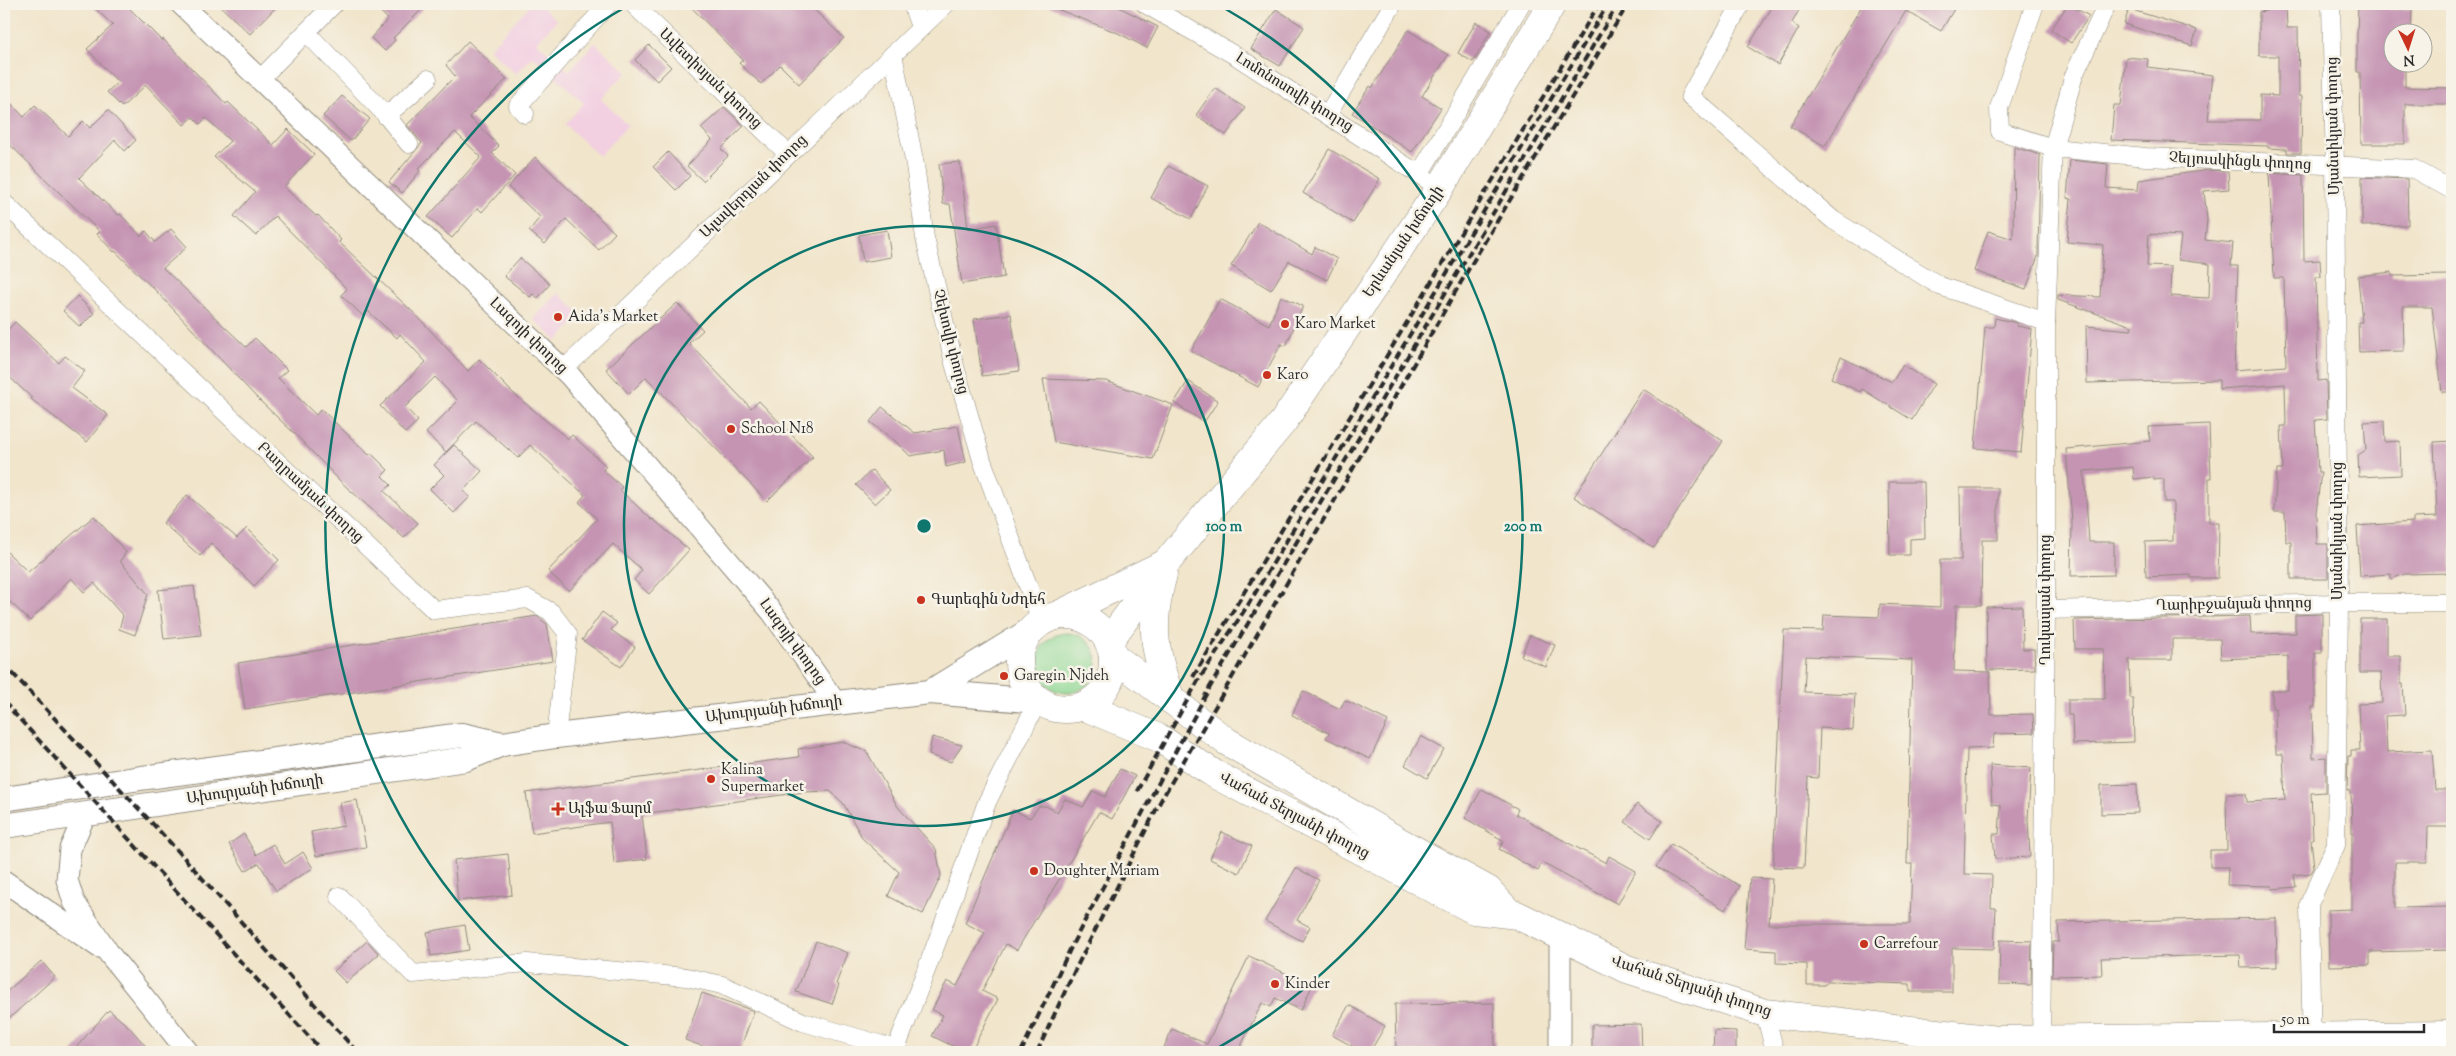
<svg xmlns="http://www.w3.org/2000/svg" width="2456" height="1056" font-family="'Sorts Mill Goudy','Noto Serif Armenian',serif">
<rect width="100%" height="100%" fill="#f7f3e8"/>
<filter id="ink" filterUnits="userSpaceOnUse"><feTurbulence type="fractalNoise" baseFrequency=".02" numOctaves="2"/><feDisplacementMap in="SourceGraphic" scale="10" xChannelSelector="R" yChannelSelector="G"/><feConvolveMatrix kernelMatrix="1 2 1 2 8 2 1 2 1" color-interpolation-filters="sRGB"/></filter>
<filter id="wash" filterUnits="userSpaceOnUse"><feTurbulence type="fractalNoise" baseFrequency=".0096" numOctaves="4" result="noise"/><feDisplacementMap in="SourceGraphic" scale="20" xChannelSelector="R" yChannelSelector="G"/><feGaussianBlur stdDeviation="1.12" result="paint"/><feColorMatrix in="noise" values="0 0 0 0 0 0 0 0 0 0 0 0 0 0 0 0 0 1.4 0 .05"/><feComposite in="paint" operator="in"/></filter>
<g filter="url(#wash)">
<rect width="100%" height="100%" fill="#f1e5cb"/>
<g fill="#f2cfe1">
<path d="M531 4H539L557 20 537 42 569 71 595 43 627 72 601 99 628 125 599 156 565 124 584 103 533 56 516 74 489 49Z"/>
<path d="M558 293 582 315 557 341 533 319Z"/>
</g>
<circle fill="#8fd894" stroke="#5d8260" cx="1067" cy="663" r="30"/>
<g id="blocks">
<g fill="#c594b3" fill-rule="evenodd">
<path d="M90 4H125L162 41 163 39 226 104 228 102 273 145 288 129 314 154 284 187 316 216 318 215 341 240 339 242 417 316 468 371 479 359 513 393 568 439 572 435 606 466 603 470 622 487 620 490 652 520 653 519 689 550 649 594 634 580 642 570 613 544 569 591 548 571 597 519 579 502 585 495 530 445 518 458 476 421 446 452 426 433 458 401 435 377 405 407 418 421 405 433 380 406 426 362 400 334 397 338 368 311 363 316 341 295 347 289 275 216 256 236 234 216 255 192 214 157 230 141 206 118 200 124 193 117 184 125 146 85 122 107 107 92 118 82 87 49 113 25Z"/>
<path d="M218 4H279L250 34Z"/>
<path d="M372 4H427L393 38 395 40 385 51 371 38 388 19Z"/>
<path d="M688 4H808L844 38 799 84 780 65 761 84 739 63 743 60Z"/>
<path d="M1044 4H1113L1158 27 1147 48 1118 33Z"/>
<path d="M1774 4H1788L1799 10 1792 23 1799 28 1778 65 1748 47Z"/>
<path d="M1863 4H1957L1941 31 1906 11 1825 146 1790 126Z"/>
<path d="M2068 4 2089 16 2071 43 2051 30Z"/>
<path d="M2270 4H2286L2287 28H2298L2299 96H2302L2301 153H2287V149L2268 148V146L2111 140 2114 105H2121L2126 57 2148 59 2147 67 2213 75 2208 120H2260V95L2278 96V56H2259V12L2266 11Z"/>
<path d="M2358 4H2388V9H2412L2411 32H2394V62H2405V87L2452 88V104H2405V144H2361L2360 72H2357V35Z"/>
<path d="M1276 9 1304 27 1280 66 1251 49Z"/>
<path d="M2129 9 2197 30 2192 46 2124 24Z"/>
<path d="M1476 22 1491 31 1473 62 1458 53Z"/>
<path d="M1408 30 1448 55 1422 96 1441 108 1412 152 1352 113 1370 86 1372 88Z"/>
<path d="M468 41 507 79 469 117 499 146 492 153 515 175 482 212 478 208 452 238 428 217 481 157 455 132 418 169 420 171 402 193 389 182 422 143 407 125 455 76 446 65Z"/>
<path d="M649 45 671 67 657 81 635 60Z"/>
<path d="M1215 88 1245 108 1226 135 1196 115Z"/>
<path d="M4 96 24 117 35 105 68 136 83 121 90 128 108 110 136 140 125 151 115 140 79 178 118 215 120 214 141 236 146 231 155 242 171 229 187 247 163 268 246 347 255 338 287 370 278 378 316 415 321 409 369 455 371 453 388 470 382 476 391 485 384 491 418 523 404 538 342 483 296 435 257 398 159 294 115 251 114 252 97 234 100 232 4 139Z"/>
<path d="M342 96 370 119 351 141 323 116Z"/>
<path d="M724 107 744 126 721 149 728 156 703 181 687 166 712 140 701 128Z"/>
<path d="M2014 147 2040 155 2038 256 2026 289 1974 271 1988 231 2013 239Z"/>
<path d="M1329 149 1380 179 1353 223 1303 193Z"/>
<path d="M668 152 690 176 676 190 653 167Z"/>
<path d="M535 157 615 233 599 250 566 219 545 244 529 231 540 217 508 187Z"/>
<path d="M2070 160 2108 164 2106 188 2138 190 2139 180 2208 170 2228 171 2229 189 2204 191 2207 220 2205 240 2233 243 2231 266H2238L2234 370 2286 366 2284 278H2274L2269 173 2303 175 2304 261 2320 260 2321 277H2316L2318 381 2326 380 2327 419 2315 420 2318 472H2321L2316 513 2317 544H2328V579H2291V542H2286L2285 512H2274L2277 470H2283L2281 426H2286L2285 384 2219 389V380L2087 383 2086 326 2131 330 2132 326 2058 300V295L2100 297 2103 245 2067 242 2071 199 2067 198ZM2149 234 2181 236 2178 260 2210 264 2209 298 2170 296 2171 267 2147 266Z"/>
<path d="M960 162 968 229 996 224 1004 277 962 284 950 204H943L939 164Z"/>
<path d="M1168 166 1208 186 1191 219 1151 198Z"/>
<path d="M2362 177 2407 179 2408 225 2362 226Z"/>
<path d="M1258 222 1312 254 1315 247 1337 259 1327 280 1289 261 1271 290 1231 266Z"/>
<path d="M887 230 891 257 863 262 859 235Z"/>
<path d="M520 258 550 284 538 298 533 294 530 297 504 276Z"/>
<path d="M2392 272V276L2451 275 2452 392H2442L2432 307H2403L2404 351 2359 352 2358 322H2362L2358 276Z"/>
<path d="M77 296 94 313 80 327 63 311Z"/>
<path d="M1281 296 1303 306 1286 346 1281 344 1258 387 1191 351 1220 299 1269 325Z"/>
<path d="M677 303 703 330 689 343 751 408 759 401 813 457 767 501 646 377 629 394 606 369Z"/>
<path d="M1011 314 1019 371 982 376 974 319Z"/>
<path d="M1995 318 2017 323V326L2032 329 2021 452 1975 448 1985 327H1994Z"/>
<path d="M15 322 59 363 65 356 85 371 72 388 108 415 87 442 31 399 32 398 4 372V334Z"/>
<path d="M1841 357 1892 382 1903 365 1934 384 1912 420 1862 389 1860 392 1831 378Z"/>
<path d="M1043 379 1106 381 1173 405 1153 459 1054 442Z"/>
<path d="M1188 381 1218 401 1204 422 1174 403Z"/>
<path d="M1643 389 1723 441 1654 548 1574 497Z"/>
<path d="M882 407 915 433 958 426 966 462 946 467 944 450 910 456 894 440 870 422Z"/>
<path d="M2384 421 2385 442 2400 441 2401 475 2359 477 2358 455 2366 450 2364 422Z"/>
<path d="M2209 424 2211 478H2209V523H2219L2218 578H2191V575L2146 577 2145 542 2173 541V502H2164V479L2154 480V477L2134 479 2133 467 2084 471 2089 542H2114V575L2071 576 2072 521 2066 449 2150 441 2149 427Z"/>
<path d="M2452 441V573L2405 574 2391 579V574L2360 576 2357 526 2413 522V518L2437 517 2434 442Z"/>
<path d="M454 445 482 471 463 491 470 497 454 513 430 489 444 475 434 465Z"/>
<path d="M872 470 890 490 875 504 856 485Z"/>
<path d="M1889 482H1924L1925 538 1910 539V555H1890Z"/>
<path d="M1960 488H1998V540H1982L1981 605H1956L1954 671 1990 672 1991 715 2033 714 2034 733 1994 734 1993 748 1967 749 1964 874 1992 875 1991 908H1996L1994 949 1952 948V992H1910V984L1829 981 1824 985H1807V964L1776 963V951L1744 949 1750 878 1772 879 1769 924H1910L1912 864H1907L1912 660 1806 656 1804 692 1855 694 1853 730 1820 728 1818 778 1808 777 1804 868 1773 867 1784 630 1823 631 1824 615 1879 617 1880 604 1940 607V560H1961Z"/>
<path d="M187 495 237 538 247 528 279 560 254 586 211 543 200 556 163 523Z"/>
<path d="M94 516 126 552 120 561 148 594 135 635 119 629 123 616 94 583 84 592 71 578 30 621 4 596V549L28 572Z"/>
<path d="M194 586 201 635 164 639 158 590Z"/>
<path d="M2022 606 2023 649H2034L2035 669 1987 670 1986 607Z"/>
<path d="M602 612 617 623 611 630 635 647 621 667 582 640Z"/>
<path d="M2322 614V653H2315V707H2312L2313 758 2326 757V792L2311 793 2313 839H2311L2314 868 2311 873 2294 875 2296 887 2273 889 2272 886 2227 885 2228 867H2210V850H2227L2226 794H2246L2247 802 2285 800 2283 754H2276L2275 708H2272V690H2288V656L2221 659 2220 639H2172V660H2129L2130 698H2133L2134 742 2073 744 2072 715H2068V699H2105L2104 649H2075L2074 620 2250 616 2251 634 2295 633V615Z"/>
<path d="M537 616 547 624 553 661 245 709 238 663Z"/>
<path d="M2360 619H2387V656H2401V684H2403L2405 715 2385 716 2387 752 2432 750 2435 790H2452V827H2428L2427 862H2395V908L2452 907V950L2370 952V965L2329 966 2328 910 2352 909V829L2351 791H2347L2348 756H2351V750H2360L2358 704 2382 703 2381 673H2360Z"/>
<path d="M1530 635 1555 645 1546 667 1521 656Z"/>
<path d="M1303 691 1340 709 1345 700 1388 721 1370 759 1326 738 1329 733 1292 715Z"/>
<path d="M1421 736 1444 749 1427 778 1405 765Z"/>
<path d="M932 737 962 745 951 762 929 755Z"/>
<path d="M843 742 867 752 898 807 936 849 941 876 923 914 888 896 899 872 863 839 843 803 830 791 804 792 642 814 647 859 614 863 610 822 532 833 526 793 799 757 798 749Z"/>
<path d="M1990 765 2031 768 2028 819 2030 857 1995 859 1993 834H1999L2001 805 1992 804Z"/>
<path d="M1120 769 1135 776 1112 819 1099 812 1017 950 1006 944 982 991 998 999 971 1052H965L932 1036 943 1015 932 1010 947 981 957 986 985 933 965 923 1013 810 1030 818 1039 806H1046L1057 812 1065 799 1083 807 1093 791 1105 797Z"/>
<path d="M2137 784 2138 813 2101 814V785Z"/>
<path d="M1482 789 1518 809 1516 814 1557 837 1606 863 1609 856 1636 871 1618 904 1542 863 1538 871 1499 849 1504 841 1465 818Z"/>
<path d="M357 800 366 847 316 856 311 832 344 826 340 803Z"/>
<path d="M1637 804 1662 821 1650 839 1625 822Z"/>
<path d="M1222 832 1252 846 1239 873 1210 859Z"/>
<path d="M244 834 256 855 273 844 285 864 303 852 313 868 276 891 259 863 245 871 229 844Z"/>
<path d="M1671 844 1740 886 1725 910 1656 867Z"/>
<path d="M508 854 512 895 458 901 454 860Z"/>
<path d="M1296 868 1319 880 1297 920 1310 927 1302 941 1265 921Z"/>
<path d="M2276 918 2277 967 2241 968 2240 955 2101 958 2102 975 2052 976 2053 942H2059L2058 922Z"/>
<path d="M465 925 469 950 431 956 427 932Z"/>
<path d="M2000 940 2032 941 2031 985 1999 984Z"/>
<path d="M367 941 379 954 346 983 334 971Z"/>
<path d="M816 941 848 953 836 984 839 985 832 1004 796 992Z"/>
<path d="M1249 956 1312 986 1301 1010 1275 998 1271 1007 1262 1003 1238 1052H1162L1172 1029 1207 1044Z"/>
<path d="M41 961 55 977 4 1023V994Z"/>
<path d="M702 993 754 1011 739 1052H719L685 1040Z"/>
<path d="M1494 1003 1495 1052H1396L1395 1004Z"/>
<path d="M1349 1005 1385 1026 1370 1052H1363L1332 1035Z"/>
<path d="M109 1010 129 1027 151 1052H72Z"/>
<path d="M1641 1024 1642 1052H1592V1025Z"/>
<path d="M1714 1030 1736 1031V1052H1713Z"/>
</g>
</g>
</g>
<g filter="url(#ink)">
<use href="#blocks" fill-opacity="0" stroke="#8e887b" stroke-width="1"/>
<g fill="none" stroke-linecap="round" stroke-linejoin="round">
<defs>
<g id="minor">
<path d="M633 4 788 154"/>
<path d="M912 4 920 27"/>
<path d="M1145 4 1236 56 1440 188"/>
<path d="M1741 4 1690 96 1833 220 1940 286 2046 322"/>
<path d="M2035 4 1999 108 2000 131 2053 148 2146 157 2414 169 2452 190"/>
<path d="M306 32 385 114 409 144"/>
<path d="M893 54 915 165 925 238 954 363 982 460 1041 621"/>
<path d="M259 80 334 4"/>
<path d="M525 114 518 106 608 4"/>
<path d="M1328 114 1393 4"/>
<path d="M386 116 428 79"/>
<path d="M1420 173 1521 4"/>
<path d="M4 203 434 610 528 599 551 612 568 634 556 736"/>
<path d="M563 370 946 4"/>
<path d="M2046 610 2339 603H2452"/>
<path d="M339 896 413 974 527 963 686 977 722 985 803 1022 896 1049 941 931 987 802 1038 701"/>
<path d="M1765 1013 1775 1052"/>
<path d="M2041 1049 2046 610V322L2053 148 2074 75 2107 4"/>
<path d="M2312 1052 2309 904 2336 845 2339 603 2335 166 2331 4"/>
</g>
<g id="tertiary">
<path d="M181 4 570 376 772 612 836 703"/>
<path d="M85 815 70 849 67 880 74 902 110 955 188 1052"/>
<path d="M4 881 99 947"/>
<path d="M1560 938V1052"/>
</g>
<g id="secondary">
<path d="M930 692 1038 701"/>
<path d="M4 799 141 778 462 735 502 744"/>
<path d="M4 826 466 759 502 744 556 736 930 692 1029 631"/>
</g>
<g id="trunk">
<path d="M1163 574C1149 626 1154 651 1171 700"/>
<circle cx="1066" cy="662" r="47"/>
<path d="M1056 616 1162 565"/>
<path d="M1109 641 1166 563 1283 422 1440 188 1552 4"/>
<path d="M1113 656 1226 741 1402 843 1488 890 1509 913"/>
<path d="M1083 706 1159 738 1216 775 1474 910 1517 915 1627 969 1765 1013 1997 1040 2452 1035"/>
</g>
</defs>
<use href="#minor" stroke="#8e887b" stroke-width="19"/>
<use href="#tertiary" stroke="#8e887b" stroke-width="23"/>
<use href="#secondary" stroke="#8e887b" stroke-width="26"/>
<use href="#trunk" stroke="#8e887b" stroke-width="29"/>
<use href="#minor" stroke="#fff" stroke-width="18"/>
<use href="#tertiary" stroke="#fff" stroke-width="21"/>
<use href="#secondary" stroke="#fff" stroke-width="24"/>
<use href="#trunk" stroke="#fff" stroke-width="28"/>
<g stroke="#2b2b2b" stroke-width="4" stroke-dasharray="8 4" stroke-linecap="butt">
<path d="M4 664 178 851 357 1052"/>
<path d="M1193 677 1599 4"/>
<path d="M4 702 323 1052"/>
<path d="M1137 791 1198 681 1248 605 1608 4"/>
<path d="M1021 1052 1074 941 1210 687 1618 4"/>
<path d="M1037 1052 1074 972 1160 802 1475 258 1628 4"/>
</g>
</g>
</g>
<g fill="none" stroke="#0f766e" stroke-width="2.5">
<circle cx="924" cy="526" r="300"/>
<path d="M634 1050A599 599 0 0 1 629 5M1219 5A599 599 0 0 1 1214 1050"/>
</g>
<g fill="#c8321e" stroke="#f7f3e8" stroke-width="2">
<circle cx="558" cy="317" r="5"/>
<circle cx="1285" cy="324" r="5"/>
<circle cx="1267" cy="375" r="5"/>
<circle cx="731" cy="429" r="5"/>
<circle cx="921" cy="600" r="5"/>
<circle cx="1004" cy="676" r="5"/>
<circle cx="711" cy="779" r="5"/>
<path d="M555.5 801.5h5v5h5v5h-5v5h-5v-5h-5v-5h5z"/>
<circle cx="1034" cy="871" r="5"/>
<circle cx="1864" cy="944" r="5"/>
<circle cx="1275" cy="984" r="5"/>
</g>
<g text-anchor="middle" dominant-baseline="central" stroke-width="5" stroke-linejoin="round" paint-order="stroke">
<g font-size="15" fill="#2b2b2b" stroke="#f7f3e8">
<text transform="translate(710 79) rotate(44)">Ավետիսյան փողոց</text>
<text transform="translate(1294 93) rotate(32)">Լոմոնոսովի փողոց</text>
<text transform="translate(2334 126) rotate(-91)">Մյանսիկյան փողոց</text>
<text transform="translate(2240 162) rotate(3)">Չելյուսկինցև փողոց</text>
<text transform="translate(754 187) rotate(-44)">Ալավերդյան փողոց</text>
<text transform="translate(1404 242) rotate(-56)">Երևանյան խճուղի</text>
<text transform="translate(528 336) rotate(44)">Լազոյի փողոց</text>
<text transform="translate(950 342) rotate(76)">Չեխովի փողոց</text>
<text transform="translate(310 493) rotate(43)">Բաղրամյան փողոց</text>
<text transform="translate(2338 531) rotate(-90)">Մյանսիկյան փողոց</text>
<text transform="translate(2046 600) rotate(-90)">Ղուկասյան փողոց</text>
<text transform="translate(2234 605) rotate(-1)">Ղարիբջանյան փողոց</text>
<text transform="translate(792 642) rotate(54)">Լազոյի փողոց</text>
<text transform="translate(774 710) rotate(-7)">Ախուրյանի խճուղի</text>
<text transform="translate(255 790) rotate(-8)">Ախուրյանի խճուղի</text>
<text transform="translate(1294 816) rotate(28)">Վահան Տերյանի փողոց</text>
<text transform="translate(1691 987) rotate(18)">Վահան Տերյանի փողոց</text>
</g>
<g font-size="15" fill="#2b2b2b" stroke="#f7f3e8" text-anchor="start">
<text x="568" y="317">Aida's Market</text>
<text x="1295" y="324">Karo Market</text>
<text x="1277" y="375">Karo</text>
<text x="741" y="429">School N18</text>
<text x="931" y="600">Գարեգին Նժդեհ</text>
<text x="1014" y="676">Garegin Njdeh</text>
<text x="721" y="770">Kalina<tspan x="721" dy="17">Supermarket</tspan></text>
<text x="568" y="809">Ալֆա Ֆարմ</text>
<text x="1044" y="871">Doughter Mariam</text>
<text x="1874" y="944">Carrefour</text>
<text x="1285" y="984">Kinder</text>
</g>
</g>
<circle cx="924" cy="526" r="8" fill="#0f766e" stroke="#f7f3e8" stroke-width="2.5"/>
<g font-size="15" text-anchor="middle" font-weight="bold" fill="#0f766e" stroke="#f7f3e8" stroke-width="5" stroke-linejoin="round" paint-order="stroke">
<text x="1224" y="531">100 m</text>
<text x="1523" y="531">200 m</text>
</g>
<rect width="2456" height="1056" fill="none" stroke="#f7f3e8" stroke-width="20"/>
<g transform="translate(2408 48) rotate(176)"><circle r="24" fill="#f7f3e8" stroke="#a5a39c"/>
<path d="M0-4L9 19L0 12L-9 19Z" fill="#c8321e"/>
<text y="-8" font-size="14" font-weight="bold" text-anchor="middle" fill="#2b2b2b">N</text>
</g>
<path d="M2274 1024v8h150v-8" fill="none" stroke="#2b2b2b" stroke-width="2.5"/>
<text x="2281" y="1024" font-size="15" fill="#2b2b2b" stroke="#f7f3e8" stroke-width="4" paint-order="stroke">50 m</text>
</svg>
